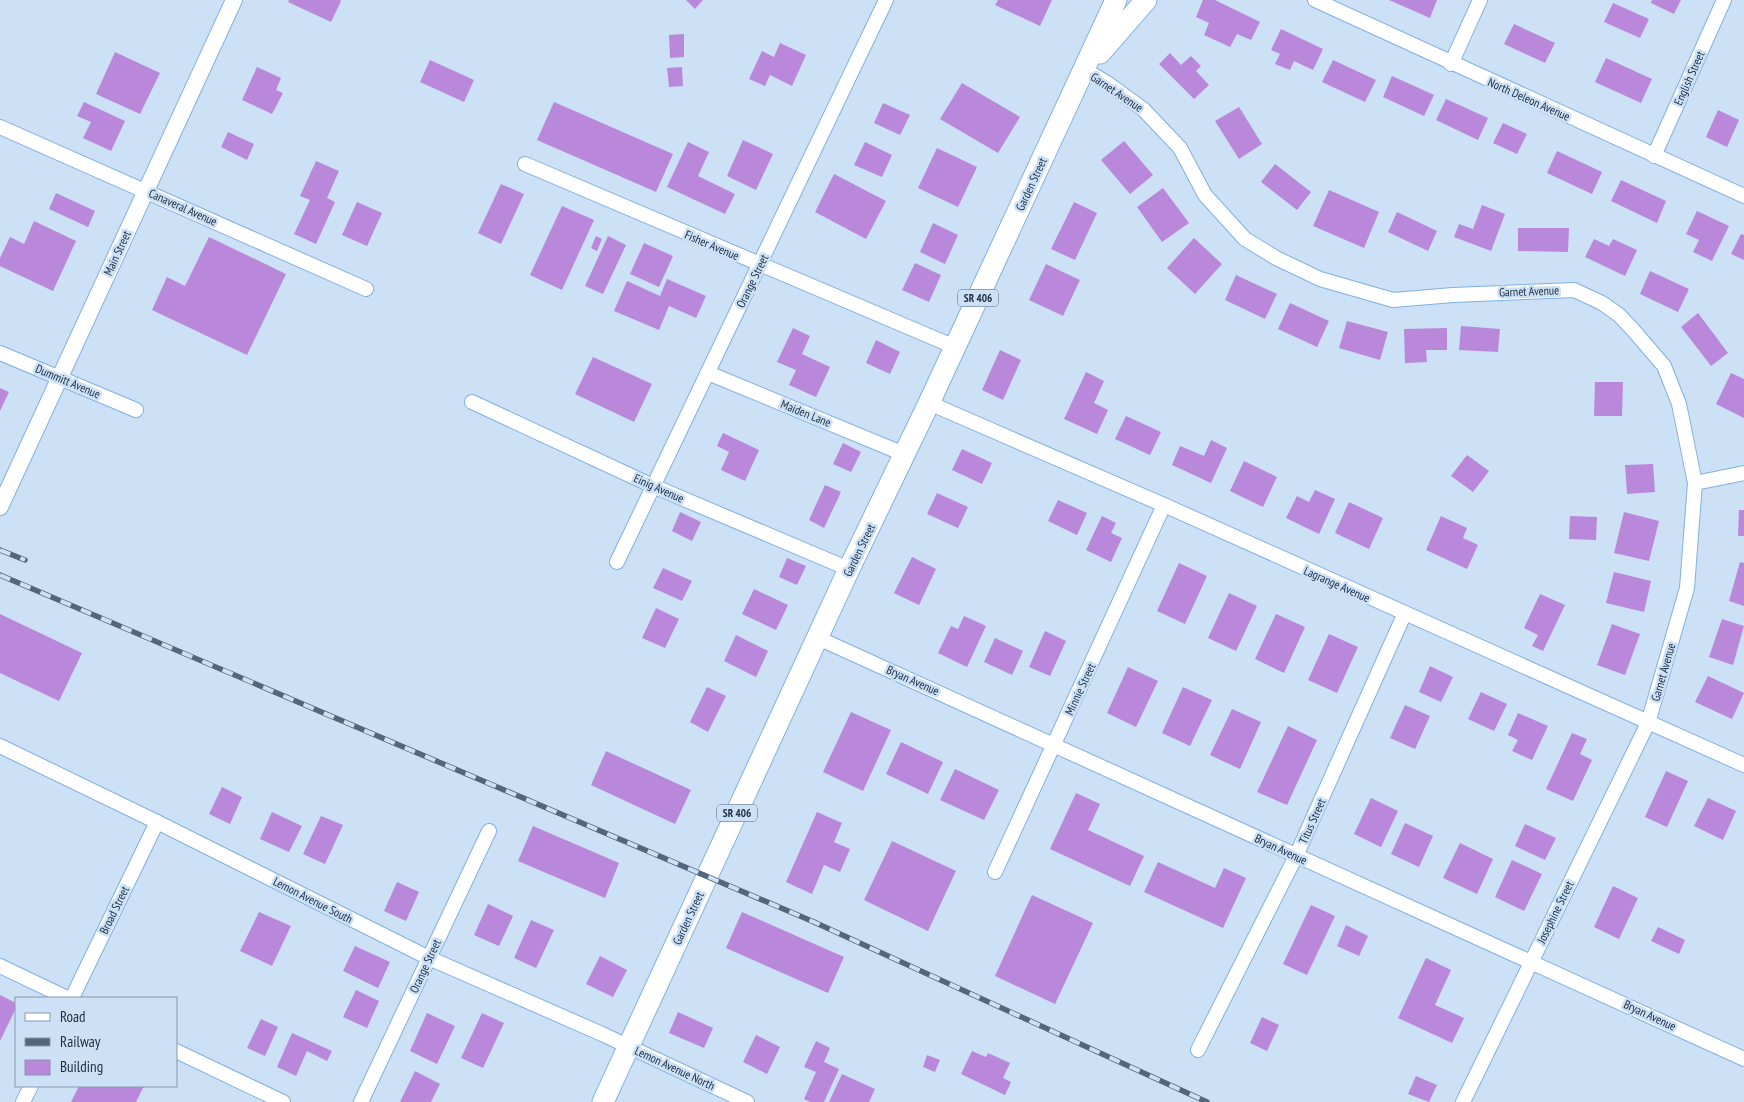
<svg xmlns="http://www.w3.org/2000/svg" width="1744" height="1102" font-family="'PT Sans Narrow',sans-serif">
<rect width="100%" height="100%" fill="#cce0f6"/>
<g fill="#ba88db">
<path d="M289 0H340L341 1 331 22 288 2Z"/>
<path d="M686 0H703L695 9Z"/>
<path d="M998 0H1052L1040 26 995 5Z"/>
<path d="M1203 0H1215L1260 22 1251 40 1237 34 1230 47 1204 35 1209 23 1196 17Z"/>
<path d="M1389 0H1437L1430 18Z"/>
<path d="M1652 0H1681L1674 14 1651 3Z"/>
<path d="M1613 3 1649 19 1640 38 1604 22Z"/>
<path d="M1514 24 1555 43 1545 63 1504 44Z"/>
<path d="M1281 29 1323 49 1313 70 1294 61 1290 70 1275 64 1280 54 1271 50Z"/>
<path d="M684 34V57L670 58 669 35Z"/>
<path d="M780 43 806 55 792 86 770 75 765 86 749 79 762 51 774 57Z"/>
<path d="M115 52 160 73 140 114 96 94Z"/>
<path d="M1170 53 1181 65 1191 56 1201 66 1196 71 1209 85 1194 99 1159 64Z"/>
<path d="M1606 58 1652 79 1641 103 1595 82Z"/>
<path d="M430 60 474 80 464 102 420 82Z"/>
<path d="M1333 60 1376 80 1365 102 1322 82Z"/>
<path d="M257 67 281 78 276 90 283 93 272 114 242 100Z"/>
<path d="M682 67 683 86 669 87 667 68Z"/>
<path d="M1392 76 1434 95 1424 116 1383 97Z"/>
<path d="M962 83 1020 117 998 153 940 119Z"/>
<path d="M1446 99 1488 118 1478 140 1436 120Z"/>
<path d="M84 102 125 121 111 151 83 138 91 122 77 116Z"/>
<path d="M554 102 673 154 656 192 537 140Z"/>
<path d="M883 103 910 115 900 135 874 123Z"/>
<path d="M1239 107 1262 144 1239 159 1215 121Z"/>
<path d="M1718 110 1739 120 1727 147 1706 137Z"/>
<path d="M1503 123 1527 134 1517 154 1493 143Z"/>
<path d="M228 132 254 144 247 160 221 147Z"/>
<path d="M743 140 773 154 756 190 727 176Z"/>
<path d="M1124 141 1153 175 1130 194 1101 160Z"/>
<path d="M688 142 709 152 698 176 735 194 725 214 667 187Z"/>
<path d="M865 142 892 155 882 177 854 165Z"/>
<path d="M937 148 977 167 958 207 918 188Z"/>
<path d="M1557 151 1602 172 1592 194 1547 173Z"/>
<path d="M316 161 339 171 327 198 335 202 316 244 294 234 310 200 300 196Z"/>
<path d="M1275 164 1311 192 1297 210 1261 182Z"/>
<path d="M834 174 886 201 866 239 815 212Z"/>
<path d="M1621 180 1666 201 1657 223 1611 201Z"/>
<path d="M501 184 524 194 501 244 478 233Z"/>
<path d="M1163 188 1189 223 1162 242 1137 207Z"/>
<path d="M1329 190 1379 212 1364 248 1313 226Z"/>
<path d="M56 193 95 211 88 227 49 209Z"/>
<path d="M357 202 382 213 367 246 342 235Z"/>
<path d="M1074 202 1097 213 1075 260 1051 249Z"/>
<path d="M1482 205 1505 214 1491 251 1454 237 1459 224 1473 229Z"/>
<path d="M562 206 594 220 562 290 530 275Z"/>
<path d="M1697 211 1729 226 1712 261 1693 252 1699 240 1686 234Z"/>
<path d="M1397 212 1437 231 1428 251 1388 232Z"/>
<path d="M34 221 76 241 53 291 0 266V258L10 237 24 244Z"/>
<path d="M933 223 958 235 945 264 920 252Z"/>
<path d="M1518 228H1569L1568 252 1518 251Z"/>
<path d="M1741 234 1744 235V260L1731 254Z"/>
<path d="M596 236 602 239 597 251 591 248Z"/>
<path d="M608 236 626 245 603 294 585 286Z"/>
<path d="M209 237 286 274 247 355 152 310 167 277 185 286Z"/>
<path d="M1194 238 1222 264 1195 294 1167 268Z"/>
<path d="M1594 239 1609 246 1613 239 1637 250 1625 276 1585 257Z"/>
<path d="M644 243 673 256 659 287 630 274Z"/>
<path d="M915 263 941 275 929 302 902 290Z"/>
<path d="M1046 264 1080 280 1063 316 1029 300Z"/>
<path d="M1650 271 1689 289 1678 312 1640 294Z"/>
<path d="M1236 275 1277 294 1265 319 1225 300Z"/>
<path d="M667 279 706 296 696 318 669 306 659 330 614 311 627 281 660 296Z"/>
<path d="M1290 303 1329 321 1317 347 1278 329Z"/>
<path d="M1698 313 1728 353 1711 366 1681 327Z"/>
<path d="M1347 321 1388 332 1380 360 1339 348Z"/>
<path d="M1461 326 1500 329 1498 352 1459 350Z"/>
<path d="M793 328 810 336 802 354 830 367 816 397 789 385 796 370 777 362Z"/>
<path d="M1447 328V350H1426L1427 362 1405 363 1404 329Z"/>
<path d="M876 340 900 352 890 374 866 363Z"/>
<path d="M1000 350 1021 360 1003 400 982 390Z"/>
<path d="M593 357 652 384 634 422 575 394Z"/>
<path d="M1086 372 1104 381 1094 403 1108 410 1097 434 1064 419Z"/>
<path d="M1731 373 1744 379V418L1716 404Z"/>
<path d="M1595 382H1623L1622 416H1594Z"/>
<path d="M0 388 9 392 0 411Z"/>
<path d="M1126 416 1161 432 1150 455 1115 439Z"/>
<path d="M723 433 759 450 745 481 721 470 729 452 717 446Z"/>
<path d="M1211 440 1227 448 1211 483 1172 465 1180 446 1204 456Z"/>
<path d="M843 443 861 452 851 472 833 464Z"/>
<path d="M962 449 992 463 982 484 952 470Z"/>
<path d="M1467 455 1489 471 1473 492 1451 476Z"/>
<path d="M1244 461 1277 477 1263 507 1230 491Z"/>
<path d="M1653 464 1655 492 1627 494 1625 465Z"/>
<path d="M825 485 841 492 824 528 809 520Z"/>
<path d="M1315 490 1335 499 1319 534 1286 518 1297 496 1309 502Z"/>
<path d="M937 493 968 507 958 528 927 514Z"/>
<path d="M1058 500 1087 513 1077 535 1048 521Z"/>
<path d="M1349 502 1383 518 1369 549 1335 533Z"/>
<path d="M1739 510H1744V536H1738Z"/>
<path d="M680 512 701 522 692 541 672 531Z"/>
<path d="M1624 512 1659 521 1649 561 1614 553Z"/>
<path d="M1102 516 1116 523 1111 533 1122 538 1111 562 1086 550Z"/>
<path d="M1441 516 1467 528 1463 538 1478 545 1467 569 1426 550Z"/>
<path d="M1570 516 1597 517 1596 540 1569 539Z"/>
<path d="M912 557 936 569 919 605 894 593Z"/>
<path d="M787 558 806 566 797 585 779 577Z"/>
<path d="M1740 562 1744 563V606L1729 601Z"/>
<path d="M1179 563 1207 576 1185 624 1157 611Z"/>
<path d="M663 568 692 581 682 601 653 588Z"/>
<path d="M1614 572 1651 581 1644 612 1606 603Z"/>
<path d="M754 589 788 605 776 630 742 614Z"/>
<path d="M1229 593 1257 606 1236 651 1208 638Z"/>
<path d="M1540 594 1565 605 1543 651 1532 646 1538 635 1524 628Z"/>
<path d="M656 608 679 619 665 648 642 638Z"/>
<path d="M0 614 82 653 59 701 0 673Z"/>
<path d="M1276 614 1305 627 1284 673 1255 659Z"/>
<path d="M964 616 986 626 967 667 938 653 951 626 958 629Z"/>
<path d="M1722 619 1744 626 1733 665 1709 657Z"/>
<path d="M1612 624 1640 634 1625 675 1597 665Z"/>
<path d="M1045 631 1066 641 1050 676 1029 667Z"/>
<path d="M1329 634 1358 647 1337 693 1308 680Z"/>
<path d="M736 635 768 651 756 677 724 661Z"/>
<path d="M995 638 1023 651 1012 675 984 662Z"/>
<path d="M1430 666 1453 677 1441 702 1419 692Z"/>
<path d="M1128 667 1158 681 1136 727 1107 713Z"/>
<path d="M1708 676 1744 693 1732 719 1695 702Z"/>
<path d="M707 687 726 696 708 732 690 722Z"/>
<path d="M1183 687 1212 700 1190 746 1162 733Z"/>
<path d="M1481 692 1507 704 1494 731 1468 719Z"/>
<path d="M1405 705 1430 716 1415 749 1390 738Z"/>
<path d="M1232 709 1261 722 1240 769 1210 755Z"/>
<path d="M851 712 891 730 863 791 823 772Z"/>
<path d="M1518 713 1548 726 1532 760 1512 751 1518 740 1508 735Z"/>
<path d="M1288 726 1317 740 1287 805 1257 792Z"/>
<path d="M1572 733 1587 739 1580 754 1592 760 1573 801 1546 789Z"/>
<path d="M901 742 943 762 928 794 886 774Z"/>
<path d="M606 751 691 790 675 824 591 785Z"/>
<path d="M955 769 999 790 984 820 940 800Z"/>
<path d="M1666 771 1688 781 1667 827 1645 817Z"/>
<path d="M222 787 242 797 230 824 209 814Z"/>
<path d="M1076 793 1100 804 1088 830 1144 856 1130 886 1050 849Z"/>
<path d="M1371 798 1398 811 1381 847 1354 834Z"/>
<path d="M1708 798 1736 811 1723 840 1694 826Z"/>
<path d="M272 812 302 826 289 852 260 839Z"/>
<path d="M817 812 842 823 834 842 850 849 840 872 824 865 812 894 786 882Z"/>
<path d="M321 816 343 825 325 864 303 854Z"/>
<path d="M1405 823 1433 836 1419 867 1391 854Z"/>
<path d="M1525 824 1556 838 1545 860 1515 846Z"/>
<path d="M533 826 619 863 605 898 518 861Z"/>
<path d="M892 841 956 871 928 931 864 900Z"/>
<path d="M1460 843 1493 859 1477 894 1443 878Z"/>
<path d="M1512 860 1542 874 1524 911 1495 897Z"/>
<path d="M1158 862 1215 888 1224 868 1246 878 1223 928 1144 892Z"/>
<path d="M397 882 419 892 406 921 384 911Z"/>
<path d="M1613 886 1638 898 1619 939 1594 927Z"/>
<path d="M1032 895 1093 923 1055 1004 995 976Z"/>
<path d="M488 904 513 916 499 946 474 935Z"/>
<path d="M1311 905 1335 916 1307 975 1283 964Z"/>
<path d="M259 912 291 926 272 966 240 951Z"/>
<path d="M742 912 844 957 828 993 726 948Z"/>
<path d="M531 920 554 930 536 968 514 958Z"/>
<path d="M1346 925 1368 936 1359 956 1337 946Z"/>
<path d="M1658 927 1685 940 1679 954 1651 941Z"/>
<path d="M355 946 390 962 378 988 343 971Z"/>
<path d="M600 956 627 970 613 997 586 984Z"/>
<path d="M1426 958 1451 970 1435 1005 1464 1018 1452 1043 1398 1018Z"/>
<path d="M356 990 379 1001 367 1028 343 1017Z"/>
<path d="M0 995 16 1003V1008L0 1041Z"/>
<path d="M678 1012 713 1028 704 1048 669 1033Z"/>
<path d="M427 1013 455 1026 437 1064 410 1051Z"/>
<path d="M482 1013 504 1023 483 1068 461 1058Z"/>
<path d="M1262 1017 1279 1025 1267 1051 1250 1043Z"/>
<path d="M261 1019 278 1027 265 1056 247 1048Z"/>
<path d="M292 1033 332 1051 327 1061 307 1051 296 1076 277 1067Z"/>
<path d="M756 1035 780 1047 767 1074 743 1062Z"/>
<path d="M816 1041 830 1048 824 1062 839 1069 824 1102H810L804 1099 816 1072 804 1067Z"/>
<path d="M972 1051 986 1057 988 1053 1010 1063 1003 1078 1011 1082 1005 1095 961 1074Z"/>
<path d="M927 1055 940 1060 935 1072 923 1067Z"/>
<path d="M415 1071 440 1084 431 1102H400Z"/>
<path d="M842 1074 875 1089 869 1102H829Z"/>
<path d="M1416 1076 1437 1085 1429 1102 1408 1094Z"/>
<path d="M79 1086H144L136 1102H71Z"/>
</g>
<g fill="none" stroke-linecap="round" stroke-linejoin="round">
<defs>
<g id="minor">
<path d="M1315 0 1744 196"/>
<path d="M1451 64 1480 0"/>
<path d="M1085 70 1107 83 1144 110 1180 148 1205 195 1245 239 1276 258 1320 279 1393 300 1453 295 1574 290 1602 303 1619 315 1634 331 1664 366 1679 404 1695 483 1687 588 1648 723 1463 1102"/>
<path d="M0 127 366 289"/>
<path d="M1654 156 1724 0"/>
<path d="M525 164 955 347"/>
<path d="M0 353 136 410"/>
<path d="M708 373 904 454"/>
<path d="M472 402 653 486 849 569"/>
<path d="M929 403 1164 505 1744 765"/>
<path d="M1695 483 1744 473"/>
<path d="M617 562 886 0"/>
<path d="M818 638 1744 1059"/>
<path d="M0 746 157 822 429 958 602 1034 747 1102"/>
<path d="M995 872 1164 505"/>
<path d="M0 966 67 998"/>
<path d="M72 998 157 822"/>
<path d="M1198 1050 1296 856 1404 615"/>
<path d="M176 1051 283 1102"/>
<path d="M23 1102 31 1086"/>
<path d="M361 1102 489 831"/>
</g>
<path id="tertiary" d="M0 507 234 0"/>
<g id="primary">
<path d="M1100 53 1146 0"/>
<path d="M603 1102 849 569 929 403 1116 0"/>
</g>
</defs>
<use href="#minor" stroke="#80b0e4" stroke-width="16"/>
<use href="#tertiary" stroke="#80b0e4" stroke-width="18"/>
<use href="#primary" stroke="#80b0e4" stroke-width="23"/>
<use href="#minor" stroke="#fff" stroke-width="14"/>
<use href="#tertiary" stroke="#fff" stroke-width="16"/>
<use href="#primary" stroke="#fff" stroke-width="21"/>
<defs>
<g id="rail">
<path d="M0 550 25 560"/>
<path d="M0 575 814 922 1207 1102"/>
</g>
</defs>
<use href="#rail" stroke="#53667c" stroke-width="5.5"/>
<use href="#rail" stroke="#cce0f6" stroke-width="4" stroke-dasharray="11" stroke-linecap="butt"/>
</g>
<g text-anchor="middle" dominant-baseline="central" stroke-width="5" stroke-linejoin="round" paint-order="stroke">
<g fill="#cce0f6" stroke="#4f6378" stroke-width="1">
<rect x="958" y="289.5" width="40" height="17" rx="4"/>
<rect x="717" y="804.5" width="40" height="17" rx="4"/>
</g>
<g font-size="11" font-weight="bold" fill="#1a2d42">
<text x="978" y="298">SR 406</text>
<text x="737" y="813">SR 406</text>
</g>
<g font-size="12" fill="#1a2d42" stroke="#cce0f6">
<text transform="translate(1689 78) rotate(-66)">English Street</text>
<text transform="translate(1117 92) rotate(34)">Garnet Avenue</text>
<text transform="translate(1529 99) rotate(24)">North Deleon Avenue</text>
<text transform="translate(1031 184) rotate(-65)">Garden Street</text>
<text transform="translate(183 207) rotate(24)">Canaveral Avenue</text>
<text transform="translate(712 245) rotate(23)">Fisher Avenue</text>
<text transform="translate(117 253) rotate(-65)">Main Street</text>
<text transform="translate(752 281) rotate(-64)">Orange Street</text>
<text transform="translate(1529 291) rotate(-2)">Garnet Avenue</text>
<text transform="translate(68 381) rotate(23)">Dummitt Avenue</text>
<text transform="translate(806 413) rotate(22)">Maiden Lane</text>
<text transform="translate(659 488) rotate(24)">Einig Avenue</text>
<text transform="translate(859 550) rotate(-64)">Garden Street</text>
<text transform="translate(1337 584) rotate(24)">Lagrange Avenue</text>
<text transform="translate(1663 672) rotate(-74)">Garnet Avenue</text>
<text transform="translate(913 680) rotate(24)">Bryan Avenue</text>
<text transform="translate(1080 689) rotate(-65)">Minnie Street</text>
<text transform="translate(1312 821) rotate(-66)">Titus Street</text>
<text transform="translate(1281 849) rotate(25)">Bryan Avenue</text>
<text transform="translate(313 900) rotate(27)">Lemon Avenue South</text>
<text transform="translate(114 910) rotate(-64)">Broad Street</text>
<text transform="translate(1555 912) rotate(-64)">Josephine Street</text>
<text transform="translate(688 918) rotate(-65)">Garden Street</text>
<text transform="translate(425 966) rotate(-65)">Orange Street</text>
<text transform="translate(1650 1015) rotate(25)">Bryan Avenue</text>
<text transform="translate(675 1068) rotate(25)">Lemon Avenue North</text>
</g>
</g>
<rect x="15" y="997" width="162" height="90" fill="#cce0f6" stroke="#8598ae"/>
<rect x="25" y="1013" width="25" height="8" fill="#ffffff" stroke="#8598ae"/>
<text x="60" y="1022" font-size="15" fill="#1a2d42">Road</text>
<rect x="25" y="1038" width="25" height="8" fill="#53667c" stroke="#8598ae"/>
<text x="60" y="1047" font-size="15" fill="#1a2d42">Railway</text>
<rect x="25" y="1060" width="25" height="15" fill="#ba88db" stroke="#8598ae"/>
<text x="60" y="1072" font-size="15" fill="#1a2d42">Building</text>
</svg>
